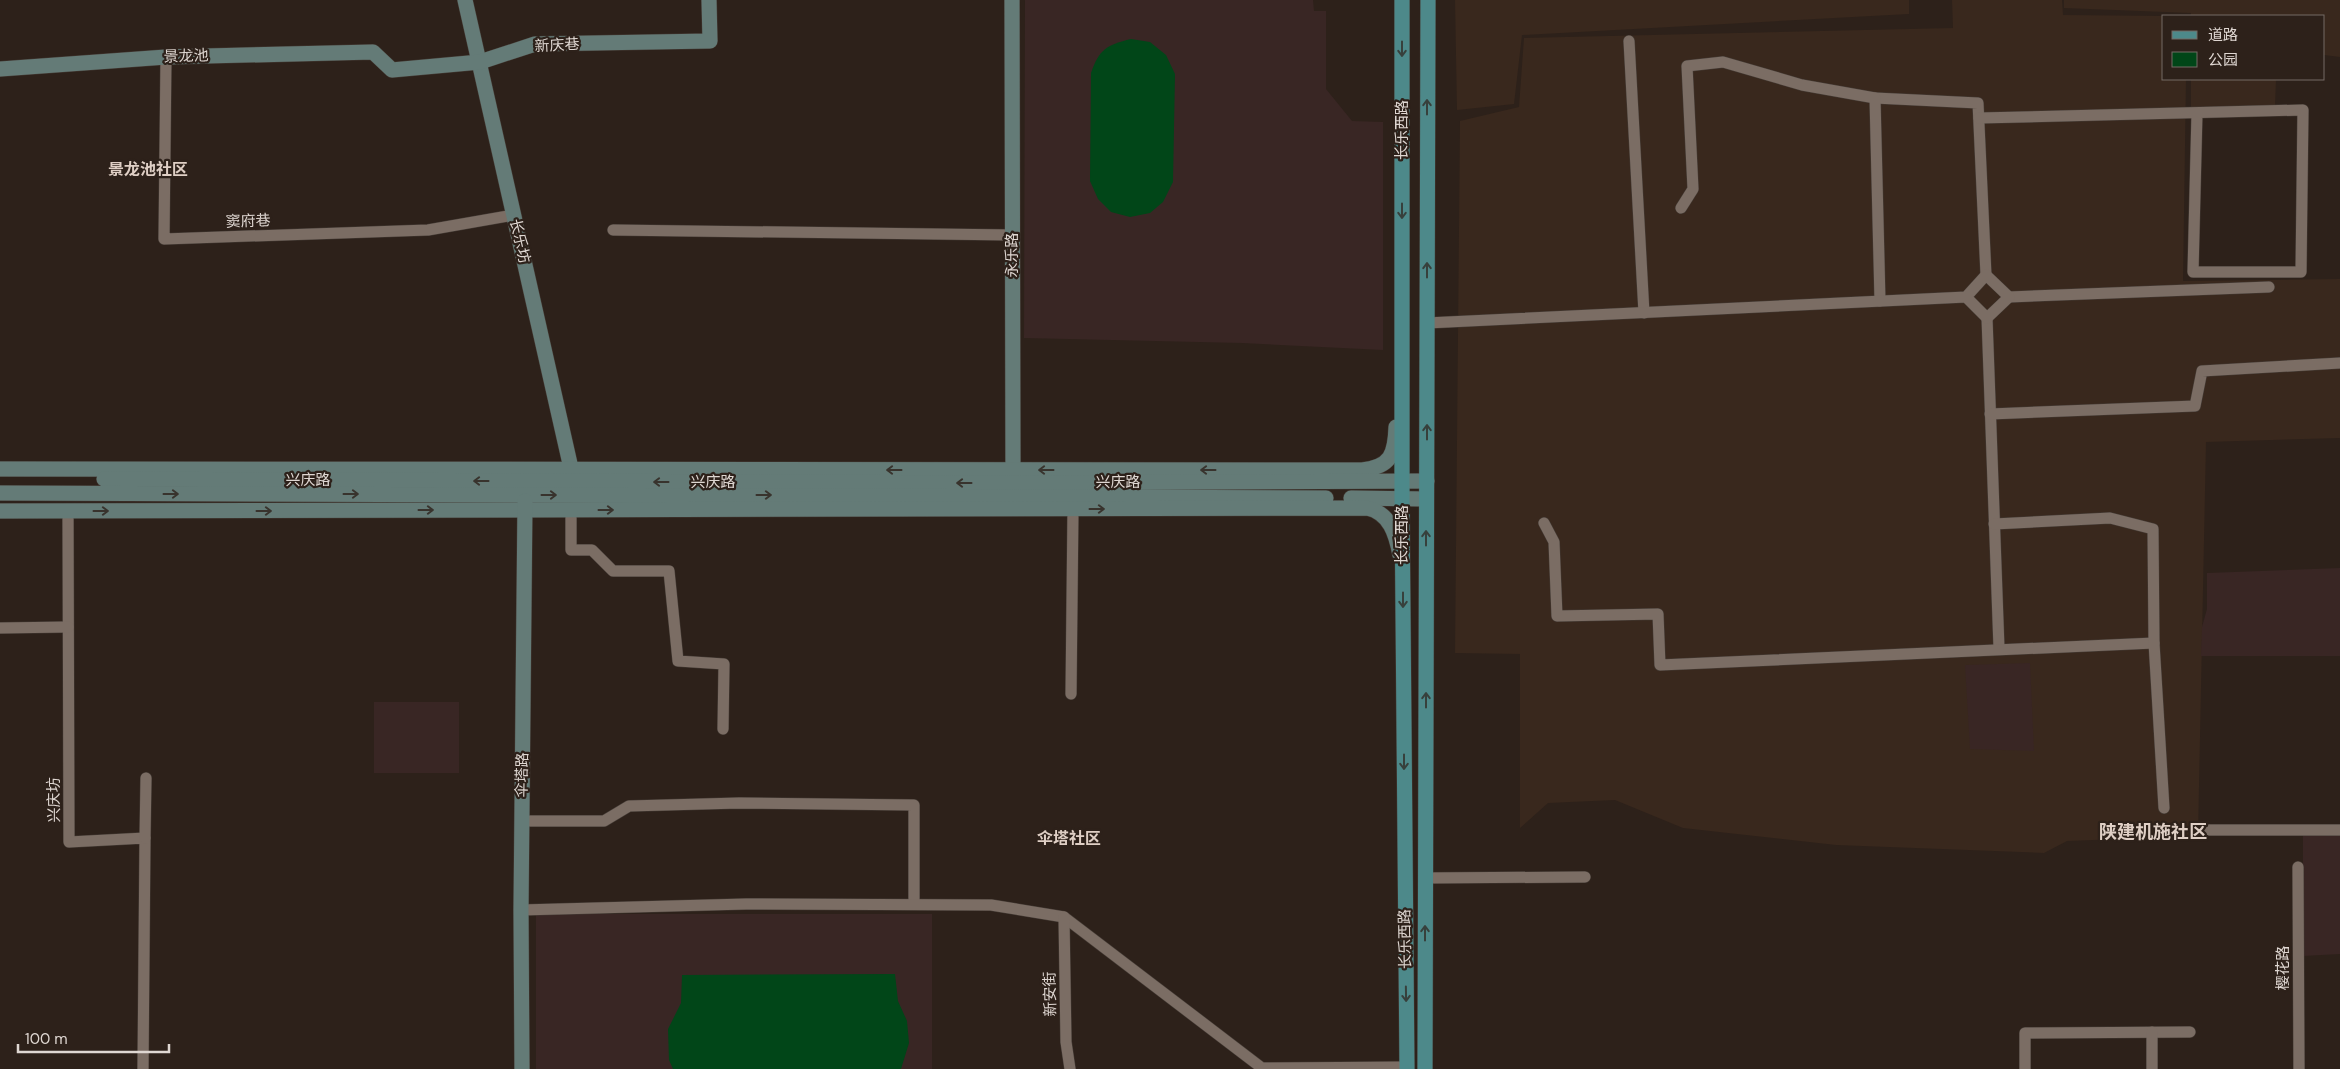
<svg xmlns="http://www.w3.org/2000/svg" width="2340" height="1069" font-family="'DM Sans','Noto Sans SC',sans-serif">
<rect width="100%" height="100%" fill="#2d211a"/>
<g fill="#39281d">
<path d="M1455 0H1909V14L1522 35 1514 104 1457 110Z"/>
<path d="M1952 0H2062L2063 15 2164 16V79H2186L2183 281 2340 279V438L2206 442 2198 836 2067 841 2044 853 1836 845 1683 828 1615 800 1548 803 1520 828V654L1455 653 1460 121 1519 107 1524 38 1953 28Z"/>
<path d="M2064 0H2340V57L2324 55V16H2191V13L2064 8Z"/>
<path d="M2191 79H2276L2275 107H2191Z"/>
</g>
<g fill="#392624">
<path d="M1025 0H1313L1314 11H1326V89L1352 121 1383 122V350L1242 343 1024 338Z"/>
<path d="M2340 568V656H2201L2202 627 2207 609V573Z"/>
<path d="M2030 663 2034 751 1970 749 1965 665Z"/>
<rect x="374" y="702" width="85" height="71"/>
<path d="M2303 832H2340V954L2303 956Z"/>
<rect x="536" y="914" width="396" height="155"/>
</g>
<g fill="#014618">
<path d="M1131 39 1150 42 1166 55 1175 74 1173 182 1163 202 1150 213 1130 217 1111 212 1098 199 1090 181 1091 73C1099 49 1107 45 1131 39Z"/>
<path d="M895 974 898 1001 907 1021 909 1043 901 1069H673L669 1060 668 1029 681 1003 682 975Z"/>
</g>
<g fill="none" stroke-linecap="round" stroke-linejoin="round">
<defs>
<g id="street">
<path d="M1629 41 1644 313"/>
<path d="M166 57 164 239 428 230 514 215"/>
<path d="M1875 98 1978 103 1986 275"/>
<path d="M1979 118 2303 110 2301 272H2193L2197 113"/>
<path d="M1681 208 1693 189 1687 66 1723 62 1802 85 1875 98 1880 301"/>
<path d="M613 230 1012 235"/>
<path d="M2009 297 2269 287"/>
<path d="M1987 318 1999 648"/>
<path d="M1427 323 1966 297 1986 275 2009 297 1987 318 1966 297"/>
<path d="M1990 414 2195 406 2202 371 2340 363"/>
<path d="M571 510V550H592L613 571H669L678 661 724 664 723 729"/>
<path d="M68 511 69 842 145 838 143 1069"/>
<path d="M1544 523 1554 542 1557 616 1658 614 1660 665 2154 643"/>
<path d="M1994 524 2110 518 2153 529 2154 643 2164 808"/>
<path d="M0 628 68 627"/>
<path d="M1071 694 1073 509"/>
<path d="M522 821H604L629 806 739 803 914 805V904"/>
<path d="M2207 830H2340"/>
<path d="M145 838 146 778"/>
<path d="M2298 867 2299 1069"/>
<path d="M1425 878 1585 877"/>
<path d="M521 910 746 904 991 905 1064 917 1262 1068 1407 1067"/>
<path d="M1064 917 1066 1042 1070 1069"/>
<path d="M2025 1069V1033L2190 1032"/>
<path d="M2152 1069V1032"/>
</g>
<g id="secondary">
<path d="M465 0 573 477"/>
<path d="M1012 0 1013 478"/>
<path d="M0 69 166 57 373 52 392 70 480 62 535 44 710 41 709 0"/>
<path d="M0 469 1362 470C1391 467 1395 454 1396 427"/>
<path d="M104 479 1013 483 1427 481"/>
<path d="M0 493 1326 498"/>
<path d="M1351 498 1426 499"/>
<path d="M0 511 1367 508C1390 513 1396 534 1400 555"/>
<path d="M522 1069 521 910 525 501"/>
</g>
<g id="primary">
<path d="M1402 0V498L1407 1069"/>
<path d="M1425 1069 1428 0"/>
</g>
</defs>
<use href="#street" stroke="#453c36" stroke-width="12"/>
<use href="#secondary" stroke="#453c36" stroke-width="16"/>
<use href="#primary" stroke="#453c36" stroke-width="16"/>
<use href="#street" stroke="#7b6d64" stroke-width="11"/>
<use href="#secondary" stroke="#647b77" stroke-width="15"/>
<use href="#primary" stroke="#4d898a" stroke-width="15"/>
</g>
<defs><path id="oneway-shaft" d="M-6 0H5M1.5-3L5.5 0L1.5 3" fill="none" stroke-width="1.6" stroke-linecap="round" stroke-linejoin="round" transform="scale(1.25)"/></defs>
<g stroke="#37403c">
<use href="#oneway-shaft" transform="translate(1402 49) rotate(90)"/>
<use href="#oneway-shaft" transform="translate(1427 107) rotate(-90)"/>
<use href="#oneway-shaft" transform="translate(1402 211) rotate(90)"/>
<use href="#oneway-shaft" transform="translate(1427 270) rotate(-90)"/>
<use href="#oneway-shaft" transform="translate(1427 432) rotate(-90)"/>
<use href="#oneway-shaft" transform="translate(1426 538) rotate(-90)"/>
<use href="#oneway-shaft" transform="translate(1403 600) rotate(90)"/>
<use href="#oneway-shaft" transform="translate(1426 700) rotate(-90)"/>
<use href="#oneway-shaft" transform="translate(1404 762) rotate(90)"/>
<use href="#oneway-shaft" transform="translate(1425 933) rotate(-90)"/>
<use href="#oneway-shaft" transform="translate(1406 994) rotate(89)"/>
</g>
<g stroke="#38332d">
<use href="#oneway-shaft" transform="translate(894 470) rotate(-180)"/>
<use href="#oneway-shaft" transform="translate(1046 470) rotate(-180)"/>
<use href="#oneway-shaft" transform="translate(1208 470) rotate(-180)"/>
<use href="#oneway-shaft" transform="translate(481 481) rotate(-180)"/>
<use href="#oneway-shaft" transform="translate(661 482) rotate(-180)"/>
<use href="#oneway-shaft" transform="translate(964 483) rotate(-180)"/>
<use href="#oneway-shaft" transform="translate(171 494)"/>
<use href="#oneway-shaft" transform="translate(351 494)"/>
<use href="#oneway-shaft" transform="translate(549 495)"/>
<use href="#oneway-shaft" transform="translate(764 495)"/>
<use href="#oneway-shaft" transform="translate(1097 509)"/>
<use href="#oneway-shaft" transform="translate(426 510)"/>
<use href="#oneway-shaft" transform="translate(606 510)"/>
<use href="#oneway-shaft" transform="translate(101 511)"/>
<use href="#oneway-shaft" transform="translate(264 511)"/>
</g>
<g text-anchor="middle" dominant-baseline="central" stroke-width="4.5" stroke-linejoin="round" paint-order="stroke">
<g font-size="15" fill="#dfd7d2" stroke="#2d211a">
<text transform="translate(557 45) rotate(-3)">新庆巷</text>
<text transform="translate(186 56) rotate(-2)">景龙池</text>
<text transform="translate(1402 130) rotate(-90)">长乐西路</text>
<text transform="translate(248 221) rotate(-2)">窦府巷</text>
<text transform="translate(520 241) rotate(77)">长乐坊</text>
<text transform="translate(1012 255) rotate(-90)">永乐路</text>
<text x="308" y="480">兴庆路</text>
<text x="713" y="482">兴庆路</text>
<text x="1118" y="482">兴庆路</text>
<text transform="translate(1402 535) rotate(-90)">长乐西路</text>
<text transform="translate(522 775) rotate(-89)">伞塔路</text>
<text transform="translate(54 800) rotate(-90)">兴庆坊</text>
<text transform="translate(1405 939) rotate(-91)">长乐西路</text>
<text transform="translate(2283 968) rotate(-90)">樱花路</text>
<text transform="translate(1050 994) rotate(-91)">新安街</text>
</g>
<g font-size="16" font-weight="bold" fill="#dfcfc5" stroke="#2d211a">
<text x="148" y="169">景龙池社区</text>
<text x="1069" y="838">伞塔社区</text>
</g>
<g font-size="18" font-weight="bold" fill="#dfcfc5" stroke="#2d211a">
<text x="2153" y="832">陕建机施社区</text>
</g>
</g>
<rect x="2162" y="15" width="162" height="65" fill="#2d211a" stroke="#746a64"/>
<rect x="2172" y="31" width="25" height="8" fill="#4d898a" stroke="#746a64"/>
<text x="2208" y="40" font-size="15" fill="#dfd7d2">道路</text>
<rect x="2172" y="52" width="25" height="15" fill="#014618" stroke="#746a64"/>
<text x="2208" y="65" font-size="15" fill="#dfd7d2">公园</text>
<path d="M18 1044v8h151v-8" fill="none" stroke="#dfd7d2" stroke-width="2.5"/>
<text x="25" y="1044" font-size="15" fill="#dfd7d2" stroke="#2d211a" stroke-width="4" paint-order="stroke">100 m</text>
</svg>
